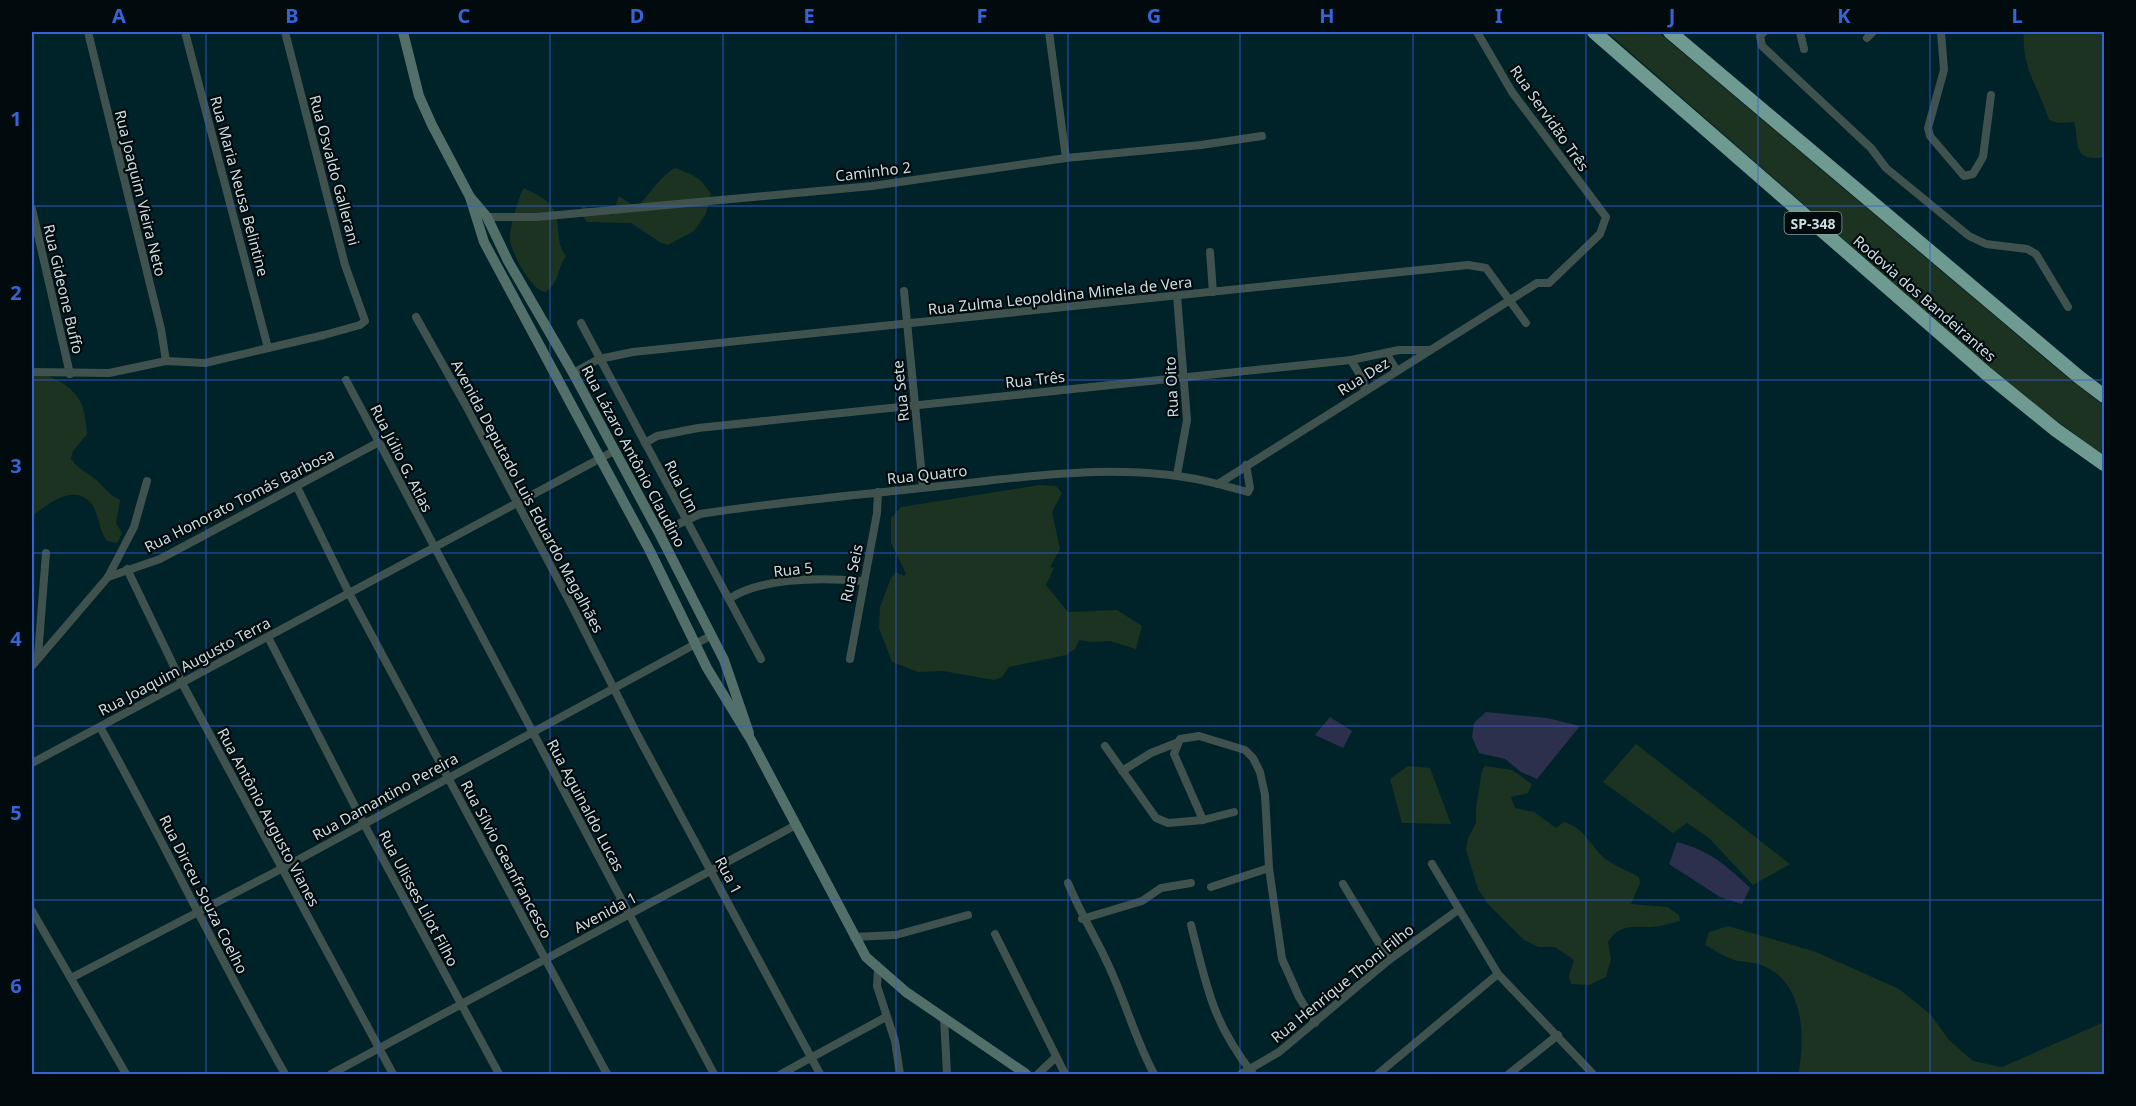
<svg xmlns="http://www.w3.org/2000/svg" width="2136" height="1106" font-family="'Noto Sans',sans-serif">
<rect width="100%" height="100%" fill="#002229"/>
<g fill="#1d3321">
<path d="M1607 32H1658L2062 373 2104 406V456L2030 401 1971 351Z"/>
<path d="M2024 32H2104V157C2071 163 2080 141 2074 122L2058 123 2049 120C2039 88 2021 67 2024 32Z"/>
<path d="M675 168C692 174 702 178 711 194L706 214 694 231 668 245 661 243 631 223 587 222 582 216 581 206 612 215 619 196 636 208C648 197 661 175 675 168Z"/>
<path d="M524 188C533 193 546 198 552 207 562 222 554 241 566 256 557 268 559 285 545 292 531 290 513 255 510 241 508 233 520 192 524 188Z"/>
<path d="M32 373C50 373 75 387 82 405 85 414 86 424 87 434L73 451 71 459C78 469 85 471 94 478 105 487 106 493 120 500L116 523 122 533 117 543 107 541C99 530 99 516 93 506 77 481 47 503 32 517Z"/>
<path d="M1040 485 1056 486 1062 493 1052 512 1060 549 1050 567 1054 568 1046 585 1068 612 1117 610 1142 626 1136 649 1110 641 1091 642 1079 640 1075 649 1066 655 1009 667 1002 677 994 680 943 671 918 672 892 662 879 628 880 607 891 578 896 572 904 576 906 574 891 543V518L901 507Z"/>
<path d="M1636 744 1790 864 1753 885 1708 837 1687 823 1673 833 1603 782Z"/>
<path d="M1408 766 1430 768 1451 824 1402 823 1390 779Z"/>
<path d="M1485 766 1512 770 1532 784 1528 793 1511 797 1515 808 1534 812 1556 828 1564 822C1584 828 1589 843 1602 856 1611 865 1628 870 1639 877L1640 883 1631 904 1667 907 1679 915 1680 921C1670 923 1660 927 1651 927 1631 927 1620 924 1608 942L1611 959 1606 977 1589 985 1571 984 1569 976 1574 960 1555 947H1538L1524 940 1487 903 1478 889 1466 850 1468 838 1476 823V808L1482 770Z"/>
<path d="M1728 926 1816 952 1899 989 1931 1015 1949 1040 1973 1061 2002 1067 2104 1022V1074H1798C1806 1038 1804 980 1761 965 1753 962 1743 962 1734 960 1724 956 1714 950 1705 945L1709 932Z"/>
</g>
<g fill="#2c304c">
<path d="M1486 712 1547 718 1580 726 1537 779 1521 772 1505 759 1479 753 1472 737 1474 723Z"/>
<path d="M1330 717 1352 731 1343 748 1315 735Z"/>
<path d="M1677 842C1710 851 1726 865 1750 888L1742 904 1720 897 1669 864Z"/>
</g>
<g fill="none" stroke-linecap="round" stroke-linejoin="round">
<g stroke="#40524e" stroke-width="8">
<path d="M88 32 161 329 166 361"/>
<path d="M185 32 268 348"/>
<path d="M1049 32 1066 158"/>
<path d="M1764 32 1760 36 1762 46 1871 148 1886 168 1969 236 1986 244 2027 249 2036 254 2068 307"/>
<path d="M1800 32 1804 49"/>
<path d="M1941 32 1944 70 1928 128 1930 136 1964 176 1973 174 1983 157 1991 95"/>
<path d="M1867 38 1873 32"/>
<path d="M32 209 70 374"/>
<path d="M487 217H537L872 186 1066 158 1201 145 1262 136"/>
<path d="M1210 252 1213 292"/>
<path d="M904 291 923 488"/>
<path d="M1177 296 1187 420 1177 475"/>
<path d="M416 317 465 404 573 608 638 736 820 1074"/>
<path d="M581 323 761 659"/>
<path d="M1386 353 1397 371"/>
<path d="M1351 360 1363 380 1365 391"/>
<path d="M32 372 109 373 166 361 205 363 324 335 360 325 365 321 345 265 285 32"/>
<path d="M573 373 599 359 633 352 1468 265 1486 268 1526 323"/>
<path d="M346 380 714 1074"/>
<path d="M645 443 657 436 698 428 1351 360 1399 350H1428"/>
<path d="M1218 484 1248 492 1250 488 1246 465"/>
<path d="M297 487 349 593 607 1074"/>
<path d="M659 533 700 514C777 502 855 495 932 487 1026 477 1125 460 1218 484L1537 283H1549L1600 234 1606 217 1512 92 1477 32"/>
<path d="M127 569 182 683 393 1074"/>
<path d="M108 577 160 559 379 442"/>
<path d="M729 599C762 577 824 578 863 581"/>
<path d="M268 637 364 824 499 1074"/>
<path d="M38 656 46 553"/>
<path d="M850 659 877 513 878 492"/>
<path d="M32 666 108 577 134 527 147 481"/>
<path d="M100 727C164 842 220 960 285 1074"/>
<path d="M1105 746 1156 818 1168 823 1203 820"/>
<path d="M32 763 614 451"/>
<path d="M1122 771 1151 753 1176 743"/>
<path d="M1234 812 1203 820 1174 754 1180 739 1199 736 1245 750 1253 758 1260 772 1265 795 1269 868 1282 959 1299 997 1315 1023"/>
<path d="M1432 864 1498 974 1593 1074"/>
<path d="M1068 883C1079 910 1093 933 1105 958 1124 996 1134 1037 1154 1074"/>
<path d="M1343 884 1389 960"/>
<path d="M1211 887 1269 868"/>
<path d="M32 911 126 1074"/>
<path d="M1082 919 1142 901 1161 888 1191 883"/>
<path d="M1191 925C1207 987 1212 1022 1253 1074"/>
<path d="M995 934 1065 1074"/>
<path d="M854 937 896 935 968 915"/>
<path d="M878 970 877 986 895 1041 900 1074"/>
<path d="M71 978 283 868 712 635"/>
<path d="M944 1018 947 1074"/>
<path d="M331 1074 796 825"/>
<path d="M781 1074 886 1017"/>
<path d="M1038 1074 1056 1057"/>
<path d="M1241 1074 1279 1052 1389 960 1458 910"/>
<path d="M1378 1074 1498 974"/>
<path d="M1509 1074 1558 1035"/>
</g>
<g stroke="#536f69" stroke-width="10">
<path d="M403 32 419 96 432 125 470 197 487 217 508 261 573 373 659 533 724 660 749 733"/>
<path d="M470 197 484 242 650 551 707 668 751 740 866 957 906 992 1026 1074"/>
</g>
<g stroke="#6e9a91" stroke-width="14">
<path d="M1594 32 1987 374 2056 430 2104 464"/>
<path d="M1670 32 2079 377 2104 396"/>
</g>
</g>
<path fill="none" stroke="#3763d9" stroke-width="1.5" stroke-opacity="0.55" d="M206 32V1074M378 32V1074M550 32V1074M723 32V1074M896 32V1074M1068 32V1074M1240 32V1074M1413 32V1074M1586 32V1074M1758 32V1074M1930 32V1074M32 206H2104M32 380H2104M32 553H2104M32 726H2104M32 900H2104"/>
<g text-anchor="middle" dominant-baseline="central" stroke-width="4.5" stroke-linejoin="round" paint-order="stroke">
<rect fill="#010a0c" stroke="#8e9ea1" stroke-width="1.5" x="1784.5" y="212" width="57" height="22" rx="4.5"/>
<g font-size="14" font-weight="bold" fill="#cbdde1">
<text x="1813" y="223">SP-348</text>
</g>
<g font-size="15" fill="#cbdde1" stroke="#010a0c">
<text transform="translate(1550 118) rotate(55)">Rua Servidão Três</text>
<text transform="translate(335 170) rotate(75)">Rua Osvaldo Gallerani</text>
<text transform="translate(873 171) rotate(-7)">Caminho 2</text>
<text transform="translate(240 186) rotate(75)">Rua Maria Neusa Belintine</text>
<text transform="translate(141 193) rotate(76)">Rua Joaquim Vieira Neto</text>
<text transform="translate(64 289) rotate(77)">Rua Gideone Buffo</text>
<text transform="translate(1060 295) rotate(-6)">Rua Zulma Leopoldina Minela de Vera</text>
<text transform="translate(1925 298) rotate(41)">Rodovia dos Bandeirantes</text>
<text transform="translate(1363 376) rotate(-32)">Rua Dez</text>
<text transform="translate(1035 379) rotate(-6)">Rua Três</text>
<text transform="translate(1171 387) rotate(-93)">Rua Oito</text>
<text transform="translate(900 391) rotate(-96)">Rua Sete</text>
<text transform="translate(634 456) rotate(62)">Rua Lázaro Antônio Claudino</text>
<text transform="translate(402 458) rotate(63)">Rua Júlio G. Atlas</text>
<text transform="translate(927 474) rotate(-6)">Rua Quatro</text>
<text transform="translate(682 486) rotate(63)">Rua Um</text>
<text transform="translate(528 496) rotate(62)">Avenida Deputado Luis Eduardo Magalhães</text>
<text transform="translate(239 500) rotate(-27)">Rua Honorato Tomás Barbosa</text>
<text transform="translate(793 569) rotate(-6)">Rua 5</text>
<text transform="translate(851 573) rotate(-78)">Rua Seis</text>
<text transform="translate(184 666) rotate(-28)">Rua Joaquim Augusto Terra</text>
<text transform="translate(385 796) rotate(-29)">Rua Damantino Pereira</text>
<text transform="translate(586 805) rotate(62)">Rua Aguinaldo Lucas</text>
<text transform="translate(269 817) rotate(62)">Rua Antônio Augusto Vianes</text>
<text transform="translate(507 859) rotate(62)">Rua Sílvio Geanfrancesco</text>
<text transform="translate(729 875) rotate(62)">Rua 1</text>
<text transform="translate(204 894) rotate(63)">Rua Dirceu Souza Coelho</text>
<text transform="translate(419 898) rotate(62)">Rua Ulisses Lilot Filho</text>
<text transform="translate(605 912) rotate(-28)">Avenida 1</text>
<text transform="translate(1342 983) rotate(-39)">Rua Henrique Thoni Filho</text>
</g>
</g>
<rect width="2136" height="1106" fill="none" stroke="#010a0c" stroke-width="66"/>
<rect x="33" y="33" width="2070" height="1040" fill="none" stroke="#3763d9" stroke-width="2"/>
<g font-size="20" text-anchor="middle" font-weight="bold" fill="#3763d9">
<text x="119" y="23">A</text>
<text x="292" y="23">B</text>
<text x="464" y="23">C</text>
<text x="637" y="23">D</text>
<text x="809" y="23">E</text>
<text x="982" y="23">F</text>
<text x="1154" y="23">G</text>
<text x="1327" y="23">H</text>
<text x="1499" y="23">I</text>
<text x="1672" y="23">J</text>
<text x="1844" y="23">K</text>
<text x="2017" y="23">L</text>
<text x="16" y="126">1</text>
<text x="16" y="300">2</text>
<text x="16" y="473">3</text>
<text x="16" y="646">4</text>
<text x="16" y="820">5</text>
<text x="16" y="993">6</text>
</g>
</svg>
